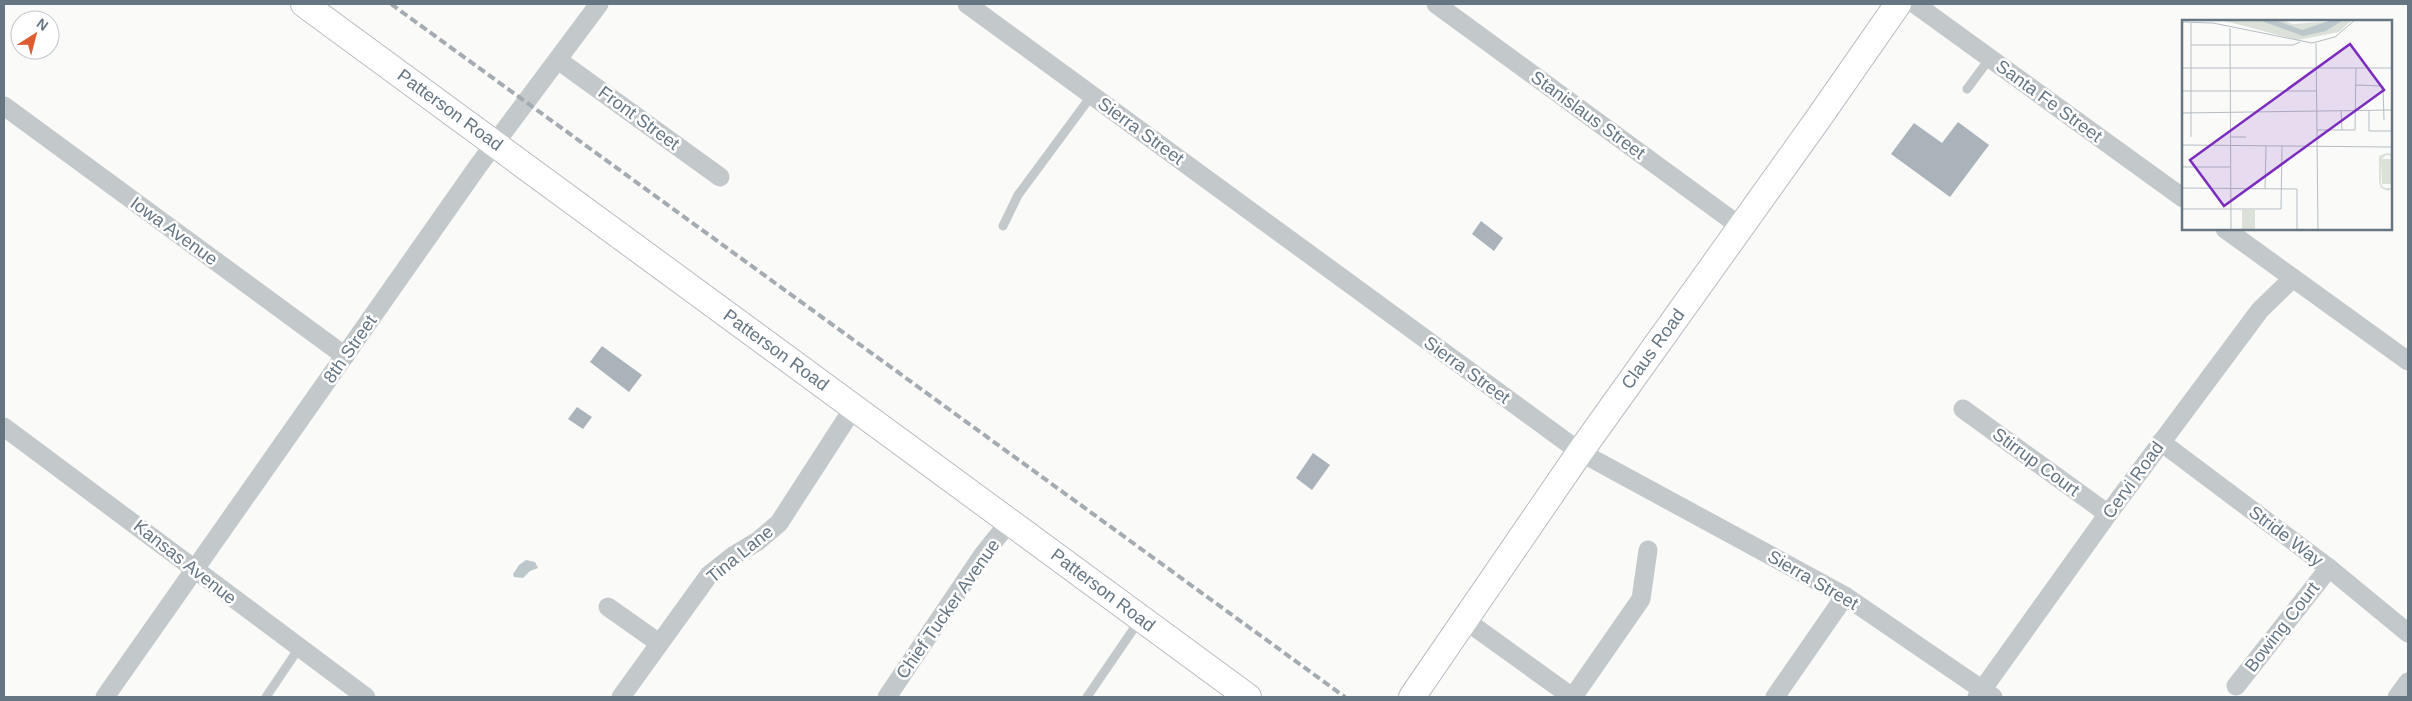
<svg xmlns="http://www.w3.org/2000/svg" width="2412" height="701" font-family="Arial,sans-serif">
<rect width="100%" height="100%" fill="#fafaf8"/>
<path fill="#bcc7cb" d="M526 560 535 562 538 568 530 571 523 578 514 577 513 574 519 565Z"/>
<g fill="#aab3b9">
<path d="M1958 122 1989 145 1950 197 1891 154 1914 123 1942 143Z"/>
<path d="M1481 221 1503 238 1494 251 1472 234Z"/>
<path d="M602 346 642 375 629 392 590 362Z"/>
<path d="M577 407 592 417 583 429 568 419Z"/>
<path d="M1313 453 1330 465 1312 490 1296 478Z"/>
</g>
<g fill="none" stroke-linecap="round" stroke-linejoin="round">
<defs>
<g id="secondary">
<path d="M304 4 1248 697"/>
<path d="M1412 697 1580 452 1818 119 1898 4"/>
</g>
</defs>
<use href="#secondary" stroke="#b8bdc2" stroke-width="28"/>
<g stroke="#c3c8cb" stroke-width="9">
<path d="M1967 89 1990 58"/>
<path d="M1003 226 1018 195 1092 95"/>
<path d="M266 697 299 648"/>
<path d="M1087 697 1139 621"/>
</g>
<g stroke="#c3c8cb" stroke-width="19">
<path d="M967 4 1580 452 1845 596 1993 697"/>
<path d="M1436 4 1741 227"/>
<path d="M1915 4 2183 198"/>
<path d="M558 60 720 177"/>
<path d="M4 106 345 356"/>
<path d="M2225 229 2408 361"/>
<path d="M1963 409 2108 514"/>
<path d="M4 427C125 516 245 607 366 697"/>
<path d="M2161 442 2329 568 2408 633"/>
<path d="M608 607 659 643"/>
<path d="M1465 620 1572 697"/>
<path d="M2236 686 2329 568"/>
<path d="M105 697 478 166 599 4"/>
<path d="M621 697 709 575 733 556 758 541 779 523 854 407"/>
<path d="M887 697 982 556 1010 521"/>
<path d="M1573 697 1641 599 1648 550"/>
<path d="M1775 697 1845 596"/>
<path d="M1977 697 2108 514 2260 310 2293 278"/>
<path d="M2397 697 2408 682"/>
</g>
<use href="#secondary" stroke="#fff" stroke-width="26"/>
<path stroke="#a4abb1" stroke-width="4" stroke-dasharray="8 4" stroke-linecap="butt" d="M391 4 1345 697"/>
</g>
<g text-anchor="middle" dominant-baseline="central" stroke-width="5" stroke-linejoin="round" paint-order="stroke">
<g font-size="18" fill="#657582" stroke="#fff">
<text transform="translate(2049 101) rotate(36)">Santa Fe Street</text>
<text transform="translate(450 110) rotate(36)">Patterson Road</text>
<text transform="translate(1588 115) rotate(36)">Stanislaus Street</text>
<text transform="translate(639 118) rotate(36)">Front Street</text>
<text transform="translate(1141 131) rotate(36)">Sierra Street</text>
<text transform="translate(174 231) rotate(36)">Iowa Avenue</text>
<text transform="translate(350 349) rotate(-55)">8th Street</text>
<text transform="translate(1653 349) rotate(-54)">Claus Road</text>
<text transform="translate(776 350) rotate(36)">Patterson Road</text>
<text transform="translate(1467 370) rotate(36)">Sierra Street</text>
<text transform="translate(2036 462) rotate(36)">Stirrup Court</text>
<text transform="translate(2133 480) rotate(-54)">Cervi Road</text>
<text transform="translate(2286 536) rotate(37)">Stride Way</text>
<text transform="translate(740 554) rotate(-39)">Tina Lane</text>
<text transform="translate(185 562) rotate(38)">Kansas Avenue</text>
<text transform="translate(1813 580) rotate(30)">Sierra Street</text>
<text transform="translate(1103 590) rotate(37)">Patterson Road</text>
<text transform="translate(948 609) rotate(-55)">Chief Tucker Avenue</text>
<text transform="translate(2282 627) rotate(-52)">Bowing Court</text>
</g>
</g>
<g transform="translate(2182 20)">
<rect width="210" height="210" fill="#fafaf8"/>
<path d="M39 0H100L111 4 170 0 157 12 116 20ZM205 133 210 134V136L204 135 200 139H210V164H200V141L199 162 200 166 203 168H210L206 171 199 168 197 162V136ZM60 190H73V209H60Z" fill="#dbe1d9"/>
<path d="M77 0H93L120 10 150 0H161L144 11 121 16Z" fill="#bcc7cb"/>
<path fill="none" stroke="#b5bdc2" stroke-width="1" d="M0 2 31 3 130 23 153 17 173 0M9 3V117M48 8 49 210M134 23 136 210M9 25H111L118 22M0 48H210M173 65 201 66 202 100M0 71H134M159 91 160 110M187 91V111H210M0 93 210 90M135 110H173L174 48M48 117H64M0 125 210 127M0 147H48M0 168 115 169V210M83 169 84 126M0 189H99L100 126"/>
<path fill="#7b2cbf" fill-opacity="0.15" stroke="#7b2cbf" stroke-width="2.5" d="M168 24 202 70 42 186 8 140Z"/>
<rect width="210" height="210" fill="none" stroke="#657582" stroke-width="2.5"/>
</g>
<rect width="2412" height="701" fill="none" stroke="#657582" stroke-width="10"/>
<g transform="translate(35 35) rotate(36)"><circle r="24" fill="#ffffff" stroke="#c1c8cd"/>
<path d="M0-4L9 19L0 12L-9 19Z" fill="#e05c31"/>
<text y="-8" font-size="14" font-weight="bold" text-anchor="middle" fill="#657582">N</text>
</g>
</svg>
